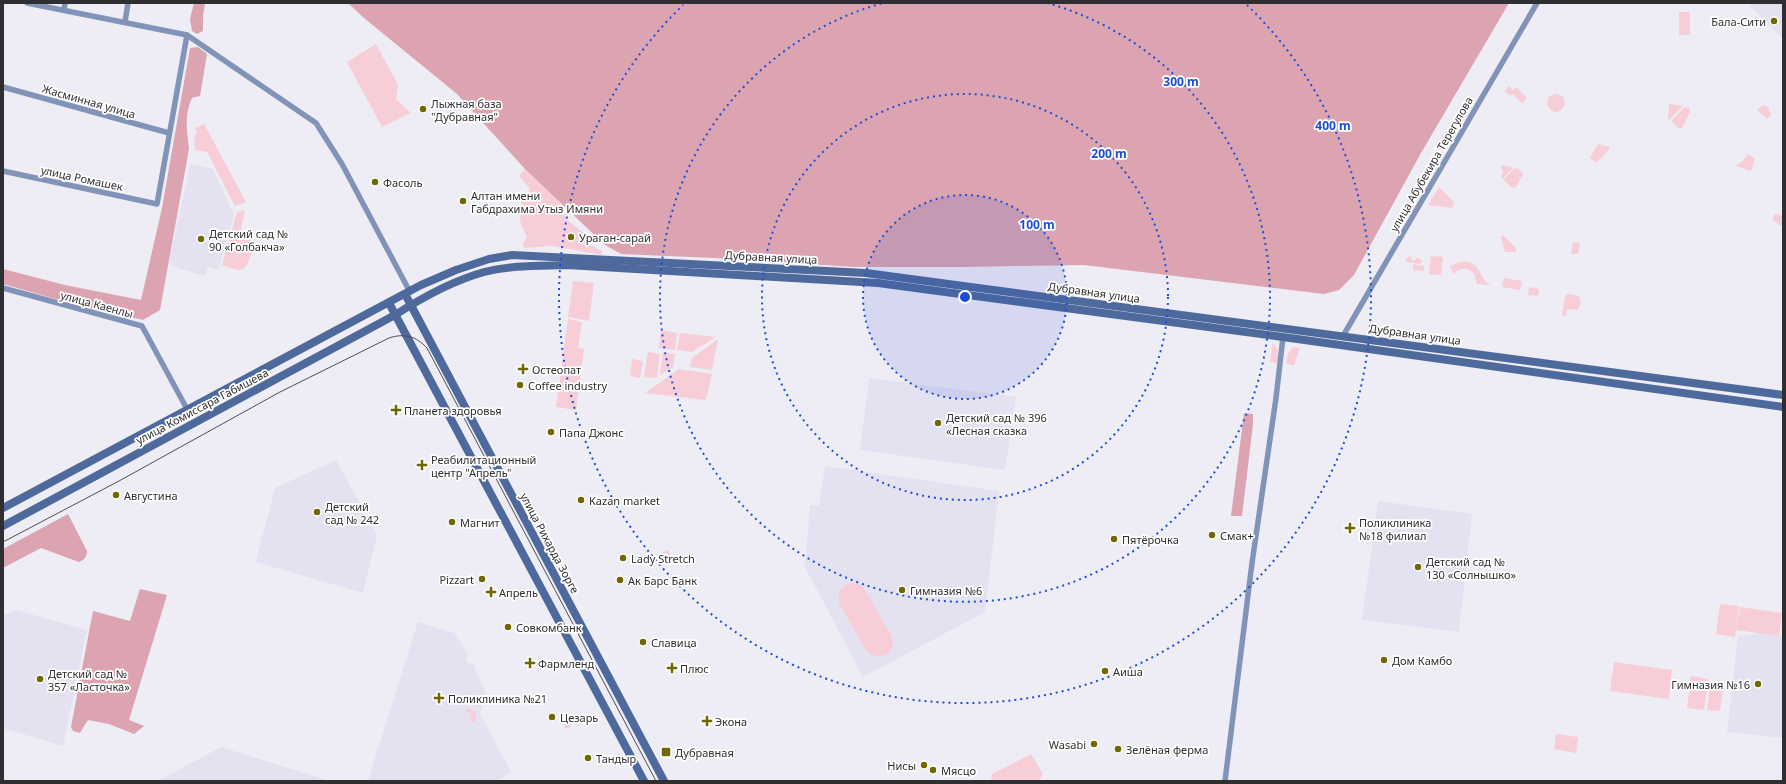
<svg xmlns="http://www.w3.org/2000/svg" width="1786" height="784" font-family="'Noto Sans',sans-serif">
<rect width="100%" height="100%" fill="#eeecf4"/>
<g fill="#e4e1f1">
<path d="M1747 3H1783V39Z"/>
<path d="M190 164 213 169 234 215 218 270 208 267 205 276 177 268 169 263Z"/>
<path d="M869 378 1016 397 1005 470 860 450Z"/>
<path d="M336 460 377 535 363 593 256 562 275 488Z"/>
<path d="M825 466 999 491 985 612 863 677 805 567 810 505 819 506Z"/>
<path d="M1378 501 1472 514 1459 632 1362 620Z"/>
<path d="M16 610 87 630 63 746 3 728V616Z"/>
<path d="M418 622 454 633 468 654 466 661 473 664 486 694 480 714 511 772 497 781H368Z"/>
<path d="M1760 633 1783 635V738L1727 732 1738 637Z"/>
<path d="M221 747 330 781H158Z"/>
</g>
<g fill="#f7ced7">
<rect x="1679" y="12" width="11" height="23"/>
<path d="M376 44 398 85 396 99 411 113 382 127 347 62Z"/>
<path d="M1509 86 1513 90 1516 87 1527 98 1522 103 1513 94 1510 96 1505 91Z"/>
<circle cx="1556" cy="103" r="9"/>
<path d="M1669 104 1683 106 1669 120 1668 118Z"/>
<path d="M1763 105 1768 107 1771 115 1767 119 1757 110Z"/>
<path d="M1685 107 1689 108 1690 112 1682 128 1679 129 1671 121Z"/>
<path d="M204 124 246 202 235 206 207 152 195 150 194 140 197 132 195 128Z"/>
<path d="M1598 144 1609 147 1610 149 1596 163 1590 158Z"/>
<path d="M1748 154 1755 159 1751 171 1736 166 1743 161Z"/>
<path d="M1503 165 1513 168 1502 179 1501 177 1503 172 1501 167Z"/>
<path d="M1515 168 1520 170 1523 174 1516 187 1513 188 1503 180Z"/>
<path d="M525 169 559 201 567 220 584 233 586 243 602 251V255L552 246 524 248 523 244 527 237C520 224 517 216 522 203L519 200 521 198 524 200 530 189 519 176Z"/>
<path d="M1439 187 1454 202 1452 208 1428 205Z"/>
<path d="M245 210 240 234 252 241C254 247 252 251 250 257 244 276 238 270 222 265L237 212Z"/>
<path d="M1776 214 1783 216V225L1781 226 1773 220V216Z"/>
<path d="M1503 235 1517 249 1515 252H1505L1501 237Z"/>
<path d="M1573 242 1580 243 1578 254H1571Z"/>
<path d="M1411 256 1412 261 1416 260V257L1423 261 1420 264 1407 262 1405 259Z"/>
<path d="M1431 256 1443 257 1441 275 1429 274Z"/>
<path d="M1460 262C1482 259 1477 278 1491 285L1477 284 1474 274C1468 267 1460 267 1453 274L1450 266Z"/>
<path d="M1413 264 1424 266V271L1413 270Z"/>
<path d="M1504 278 1522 281 1520 290 1502 287Z"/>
<path d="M573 281 594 283 589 321 568 317Z"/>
<path d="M1529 287 1539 289 1538 296 1528 295Z"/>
<path d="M1568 294 1579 296C1581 300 1581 307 1577 310L1567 309 1566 316 1562 315 1565 296Z"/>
<path d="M568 319 582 322 578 348 584 349 576 410 556 407Z"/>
<path d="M661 330 677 333 675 350 659 348Z"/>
<path d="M680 333 716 337 692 352 677 350Z"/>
<path d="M718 339 712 370 690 367 692 358Z"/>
<path d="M1273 343C1280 349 1278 355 1277 363L1270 362Z"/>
<path d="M1293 347 1300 348 1294 365 1286 364 1288 354Z"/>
<path d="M648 352 660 354 657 378 644 377Z"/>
<path d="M663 352 675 354 673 367 660 375Z"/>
<path d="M632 359 643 361 640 378 630 376Z"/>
<path d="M679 369 712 374 706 400 645 393Z"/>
<path d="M668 550 673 560 661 566 656 556Z"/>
<path d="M851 583 859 584 864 588 891 635 893 646 888 654 877 657 867 652 840 605C836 595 840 586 851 583Z"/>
<path d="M1720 604 1739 606 1735 637 1716 634Z"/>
<path d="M1740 607 1782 613 1779 636 1736 630Z"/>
<path d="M1614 662 1672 670 1669 699 1610 691Z"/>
<path d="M1691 676 1708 679 1704 710 1687 708Z"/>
<path d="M1710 687 1723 689 1720 711 1707 710Z"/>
<path d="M468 708 476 712 475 722 470 721 472 713 464 711Z"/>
<path d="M566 715 571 726 566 729 560 718Z"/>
<path d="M1556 734 1578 737 1576 753 1554 749Z"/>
<path d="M1031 754 1043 774 1040 780 991 781 992 774Z"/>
</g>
<g fill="#dca4b0">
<path d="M194 3H205L203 16V31L197 34 192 31 190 19Z"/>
<path d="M348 3H1509L1421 153 1354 275 1339 290 1324 294 1084 265 963 267H853L737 259 621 254 605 245 525 169 457 94 364 18Z"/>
<path d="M198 47 207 54 200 96 192 98C184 115 187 131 189 149L160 310 143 320 73 304 3 284V269L65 285 141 300 162 208 190 48Z"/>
<path d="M1244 413 1253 414V424L1242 516H1231Z"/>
<path d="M68 514 87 551C87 557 84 560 79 562L41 548 3 568V549Z"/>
<path d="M140 589 167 595 129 720 144 726 134 734 109 724 88 720 80 733 73 731 71 727 93 611 130 621Z"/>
</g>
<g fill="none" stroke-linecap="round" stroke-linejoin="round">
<g stroke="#8194b8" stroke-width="5.5">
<path d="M27 3 187 35 316 123 342 164 410 292"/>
<path d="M64 10 65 3"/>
<path d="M125 22 128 3"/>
<path d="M3 87 169 133"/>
<path d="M3 171 157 204 187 35"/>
<path d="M3 288 142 326 187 409"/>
<path d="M1343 336 1537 3"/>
<path d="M1225 781 1252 563 1276 398 1283 337"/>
</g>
<g stroke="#4e699c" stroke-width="8">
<path d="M405 294 664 781"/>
<path d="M389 303 644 781"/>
<path d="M3 508 421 285 456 270 489 259 512 255 866 273 1783 395"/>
<path d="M3 526 395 315C423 297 452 281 484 272 511 265 540 266 567 265L878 283 1283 337 1783 407"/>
</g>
<path stroke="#4f4e52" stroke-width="1" d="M3 542 119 481 280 392 389 338C404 333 416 336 427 348L656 781"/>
</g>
<circle cx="965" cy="297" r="102" fill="#1d4ed8" fill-opacity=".12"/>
<g fill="none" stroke="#1d4ed8" stroke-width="2" stroke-dasharray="2 4">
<circle cx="965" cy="297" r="102"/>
<circle cx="965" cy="297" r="203"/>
<path d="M1047 3A305 305 0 1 1 883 3"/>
<path d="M1247 5A406 406 0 1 1 683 5"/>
</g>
<g fill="#6f6700" stroke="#fff" stroke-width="1.5">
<circle cx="1774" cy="21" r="4"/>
<circle cx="423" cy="109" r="4"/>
<circle cx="375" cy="182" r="4"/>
<circle cx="463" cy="201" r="4"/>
<circle cx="571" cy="237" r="4"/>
<circle cx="201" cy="239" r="4"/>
<path d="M521 363h4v4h4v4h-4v4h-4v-4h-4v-4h4z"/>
<circle cx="520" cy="385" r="4"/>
<path d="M394 404h4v4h4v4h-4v4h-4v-4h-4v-4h4z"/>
<circle cx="938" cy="423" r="4"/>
<circle cx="551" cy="432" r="4"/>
<path d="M420 459h4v4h4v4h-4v4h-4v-4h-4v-4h4z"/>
<circle cx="116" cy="495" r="4"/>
<circle cx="581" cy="500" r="4"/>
<circle cx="317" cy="512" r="4"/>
<circle cx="452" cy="522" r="4"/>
<path d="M1348 522h4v4h4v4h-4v4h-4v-4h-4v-4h4z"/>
<circle cx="1212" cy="535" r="4"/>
<circle cx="1114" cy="539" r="4"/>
<circle cx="623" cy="558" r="4"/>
<circle cx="1418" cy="567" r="4"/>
<circle cx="482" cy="579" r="4"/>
<circle cx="620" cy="580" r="4"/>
<circle cx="902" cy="590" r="4"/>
<path d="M489 586h4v4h4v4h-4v4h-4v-4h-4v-4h4z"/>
<circle cx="508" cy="627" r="4"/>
<circle cx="643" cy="642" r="4"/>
<circle cx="1384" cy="660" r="4"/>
<path d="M528 657h4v4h4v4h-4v4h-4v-4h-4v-4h4z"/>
<path d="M670 662h4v4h4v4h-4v4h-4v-4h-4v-4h4z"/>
<circle cx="1105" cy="671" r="4"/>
<circle cx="40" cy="679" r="4"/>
<circle cx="1758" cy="684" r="4"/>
<path d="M437 692h4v4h4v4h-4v4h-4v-4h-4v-4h4z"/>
<circle cx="552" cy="717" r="4"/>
<path d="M705 715h4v4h4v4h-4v4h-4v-4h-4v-4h4z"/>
<circle cx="1094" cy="744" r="4"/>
<circle cx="1118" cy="749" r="4"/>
<rect x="661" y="747" width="10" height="10" rx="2"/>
<circle cx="588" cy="758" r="4"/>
<circle cx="924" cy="765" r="4"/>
<circle cx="933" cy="770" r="4"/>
</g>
<g text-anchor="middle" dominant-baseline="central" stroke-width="3.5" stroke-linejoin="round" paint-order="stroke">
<g font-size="11" fill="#2f2e31" stroke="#fff" text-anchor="start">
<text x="1766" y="21" text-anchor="end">Бала-Сити</text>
<text x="431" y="103">Лыжная база<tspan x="431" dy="13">"Дубравная"</tspan></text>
<text x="383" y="182">Фасоль</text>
<text x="471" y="195">Алтан имени<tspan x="471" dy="13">Габдрахима Утыз Имяни</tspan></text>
<text x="209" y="233">Детский сад №<tspan x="209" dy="13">90 «Голбакча»</tspan></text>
<text x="579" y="237">Ураган-сарай</text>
<text x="532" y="369">Остеопат</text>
<text x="528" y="385">Coffee industry</text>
<text x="404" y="410">Планета здоровья</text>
<text x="946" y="417">Детский сад № 396<tspan x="946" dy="13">«Лесная сказка</tspan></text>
<text x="559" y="432">Папа Джонс</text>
<text x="431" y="459">Реабилитационный<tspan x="431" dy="13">центр "Апрель"</tspan></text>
<text x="124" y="495">Августина</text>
<text x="589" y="500">Kazan market</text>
<text x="325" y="506">Детский<tspan x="325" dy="13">сад № 242</tspan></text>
<text x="460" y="522">Магнит</text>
<text x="1359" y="522">Поликлиника<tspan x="1359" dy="13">№18 филиал</tspan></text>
<text x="1220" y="535">Смак+</text>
<text x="1122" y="539">Пятёрочка</text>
<text x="631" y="558">Lady Stretch</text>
<text x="1426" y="561">Детский сад №<tspan x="1426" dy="13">130 «Солнышко»</tspan></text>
<text x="474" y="579" text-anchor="end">Pizzart</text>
<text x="628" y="580">Ак Барс Банк</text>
<text x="910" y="590">Гимназия №6</text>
<text x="499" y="592">Апрель</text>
<text x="516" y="627">Совкомбанк</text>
<text x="651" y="642">Славица</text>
<text x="1392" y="660">Дом Камбо</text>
<text x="538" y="663">Фармленд</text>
<text x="680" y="668">Плюс</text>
<text x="1113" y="671">Аиша</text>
<text x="48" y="673">Детский сад №<tspan x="48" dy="13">357 «Ласточка»</tspan></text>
<text x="1750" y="684" text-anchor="end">Гимназия №16</text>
<text x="448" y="698">Поликлиника №21</text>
<text x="560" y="717">Цезарь</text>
<text x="715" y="721">Экона</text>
<text x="1086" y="744" text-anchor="end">Wasabi</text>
<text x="1126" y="749">Зелёная ферма</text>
<text x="675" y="752">Дубравная</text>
<text x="596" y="758">Тандыр</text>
<text x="916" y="765" text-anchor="end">Нисы</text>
<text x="941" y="770">Мясцо</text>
</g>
<g font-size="11" fill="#2f2e31" stroke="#fff">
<text transform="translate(89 101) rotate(16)">Жасминная улица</text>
<text transform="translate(1431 164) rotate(-60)">улица Абубекира Терегулова</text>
<text transform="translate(82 178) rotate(12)">улица Ромашек</text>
<text transform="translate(771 257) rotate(3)">Дубравная улица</text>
<text transform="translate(1094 292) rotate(8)">Дубравная улица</text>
<text transform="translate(97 304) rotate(15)">улица Каенлы</text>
<text transform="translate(1415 334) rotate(8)">Дубравная улица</text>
<text transform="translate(202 406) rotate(-28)">улица Комиссара Габишева</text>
<text transform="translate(550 543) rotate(62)">улица Рихарда Зорге</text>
</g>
</g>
<circle cx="965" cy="297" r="6" fill="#1d4ed8" stroke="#fff" stroke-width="2"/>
<g font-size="12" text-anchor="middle" font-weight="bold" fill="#1d4ed8" stroke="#fff" stroke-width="3.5" stroke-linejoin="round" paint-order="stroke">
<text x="1181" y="86">300 m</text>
<text x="1333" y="130">400 m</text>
<text x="1109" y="158">200 m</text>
<text x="1037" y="229">100 m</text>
</g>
<rect width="1786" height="784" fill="none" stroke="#2f2e31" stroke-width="8"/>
</svg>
